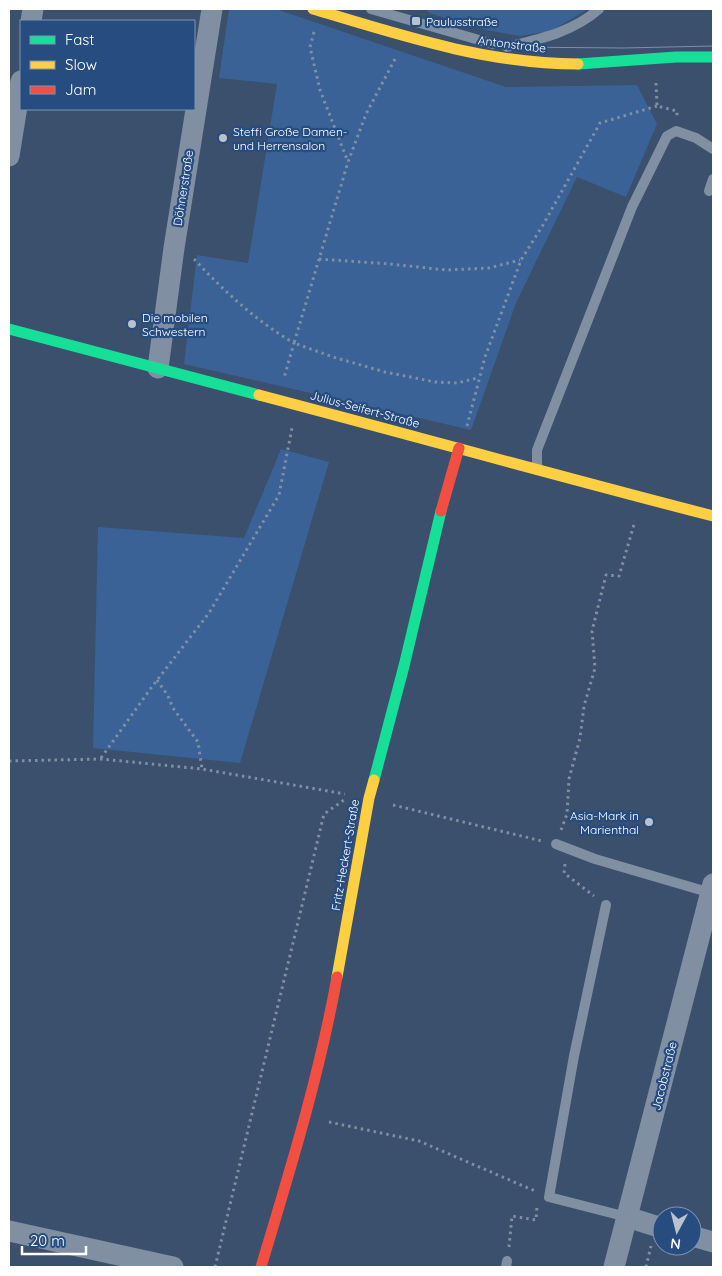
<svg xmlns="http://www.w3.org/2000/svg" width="722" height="1276" font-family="Quicksand,sans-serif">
<rect width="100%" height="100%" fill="#3a506c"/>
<g fill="#3a6296">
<path d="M229 9H276L506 87 637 85 657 124 626 197 577 177 516 303 471 430 184 364 197 255 248 263 277 84 219 78Z"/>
<path d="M426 9H588L551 31 520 36 486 30 429 13Z"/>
<path d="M281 449 329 462 240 763 93 748 98 527 244 538Z"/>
</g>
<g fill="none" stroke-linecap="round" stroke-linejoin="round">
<g stroke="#808fa2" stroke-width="3" stroke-dasharray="2.5 4" stroke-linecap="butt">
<path d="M314 32 310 47 320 90 348 162"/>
<path d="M395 59 366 114 348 162 294 343 333 357 385 372 435 382 457 383 478 378"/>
<path d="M656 83 657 106 677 111V116"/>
<path d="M194 259C224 291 256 321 294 343L284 378"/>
<path d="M319 259 390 264 446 270 489 268 520 260"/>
<path d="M467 426 485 357 521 260 543 225 600 123 657 106"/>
<path d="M157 680 168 696 173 708 198 742 202 769"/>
<path d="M101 758 151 688 209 613 279 495 292 428"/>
<path d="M9 761 101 759 202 769 345 794"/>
<path d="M393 805 542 841"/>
<path d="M561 830 567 814 569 779 580 738 584 706 595 668 592 631 606 575 619 576 635 521"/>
<path d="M565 864 564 873 594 896"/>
<path d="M329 1122 419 1141 535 1191"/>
<path d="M509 1247 512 1216 536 1220 537 1206"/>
<path d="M215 1267 324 814 344 800"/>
<path d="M646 1267 651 1246"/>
</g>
<g stroke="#808fa2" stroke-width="10">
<path d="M371 9 493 44"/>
<path d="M507 47C540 39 573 32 599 9"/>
<path d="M709 191 713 179"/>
<path d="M537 470V450L632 207 667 136 676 131 696 138 713 149"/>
<path d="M556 844 595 859 711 893"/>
<path d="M606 905 574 1056 549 1197 627 1217"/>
<path d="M506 1267 507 1261"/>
</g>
<g stroke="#808fa2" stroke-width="21">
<path d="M31 21 33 9"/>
<path d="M9 156 21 81"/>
<path d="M158 368 174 248 212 9"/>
<path d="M627 1217 662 1228"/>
<path d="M9 1231 173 1267"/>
<path d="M692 1236 713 1242"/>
<path d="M614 1267 713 884"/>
</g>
<g stroke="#16e098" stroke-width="11">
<path d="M578 64 676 57H713"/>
<path d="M9 329 259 395"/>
<path d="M374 780 404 666 441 511"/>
</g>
<g stroke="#ffcf43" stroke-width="11">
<path d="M313 9C400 35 487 64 578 64"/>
<path d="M259 395C411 435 561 477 713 516"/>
<path d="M337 977 369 798 374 780"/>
</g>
<g stroke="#f24e42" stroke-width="11">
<path d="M441 511 459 448"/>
<path d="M261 1267C290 1170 319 1077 337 977"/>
</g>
<path stroke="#8090a2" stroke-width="1" d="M374 9 513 47 623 48 713 46"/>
</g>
<g fill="#bac2cc" stroke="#264c80" stroke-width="2">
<rect x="411" y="16" width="10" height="10" rx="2.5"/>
<circle cx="223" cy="138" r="5"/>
<circle cx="132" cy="324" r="5"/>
<circle cx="649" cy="822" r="5"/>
</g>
<g text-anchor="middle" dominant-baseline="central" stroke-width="4.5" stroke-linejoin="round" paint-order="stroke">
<g font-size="12" fill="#fff" stroke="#264c80" text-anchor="start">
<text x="426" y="21">Paulusstraße</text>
<text x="233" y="131">Steffi Große Damen-<tspan x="233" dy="14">und Herrensalon</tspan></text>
<text x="142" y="317">Die mobilen<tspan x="142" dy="14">Schwestern</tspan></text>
<text x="639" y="815" text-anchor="end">Asia-Mark in<tspan x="639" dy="14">Marienthal</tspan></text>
</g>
<g font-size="12" fill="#fff" stroke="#264c80">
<text transform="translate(512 44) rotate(7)">Antonstraße</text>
<text transform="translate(183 188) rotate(-81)">Döhnerstraße</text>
<text transform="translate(365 409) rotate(15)">Julius-Seifert-Straße</text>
<text transform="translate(345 855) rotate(-80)">Fritz-Heckert-Straße</text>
<text transform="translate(664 1076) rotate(-76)">Jacobstraße</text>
</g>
</g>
<rect width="722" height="1276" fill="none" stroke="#ffffff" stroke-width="20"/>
<rect x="20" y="20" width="175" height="90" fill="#264c80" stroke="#7d94b3"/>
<rect x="30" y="36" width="25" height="8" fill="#16e098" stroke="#7d94b3"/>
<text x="65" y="45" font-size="15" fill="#ffffff">Fast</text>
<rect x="30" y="61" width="25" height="8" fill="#ffcf43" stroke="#7d94b3"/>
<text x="65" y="70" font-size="15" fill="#ffffff">Slow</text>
<rect x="30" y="86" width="25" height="8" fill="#f24e42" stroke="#7d94b3"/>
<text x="65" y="95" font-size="15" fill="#ffffff">Jam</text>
<g transform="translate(677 1231) rotate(187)"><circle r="24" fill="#264c80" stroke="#7d94b3"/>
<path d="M0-4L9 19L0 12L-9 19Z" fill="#bac2cc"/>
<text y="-8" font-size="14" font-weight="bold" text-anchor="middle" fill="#ffffff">N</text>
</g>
<path d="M22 1246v8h64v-8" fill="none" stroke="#ffffff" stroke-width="2.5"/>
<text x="30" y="1246" font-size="15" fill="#ffffff" stroke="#264c80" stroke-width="4" paint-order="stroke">20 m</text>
</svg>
